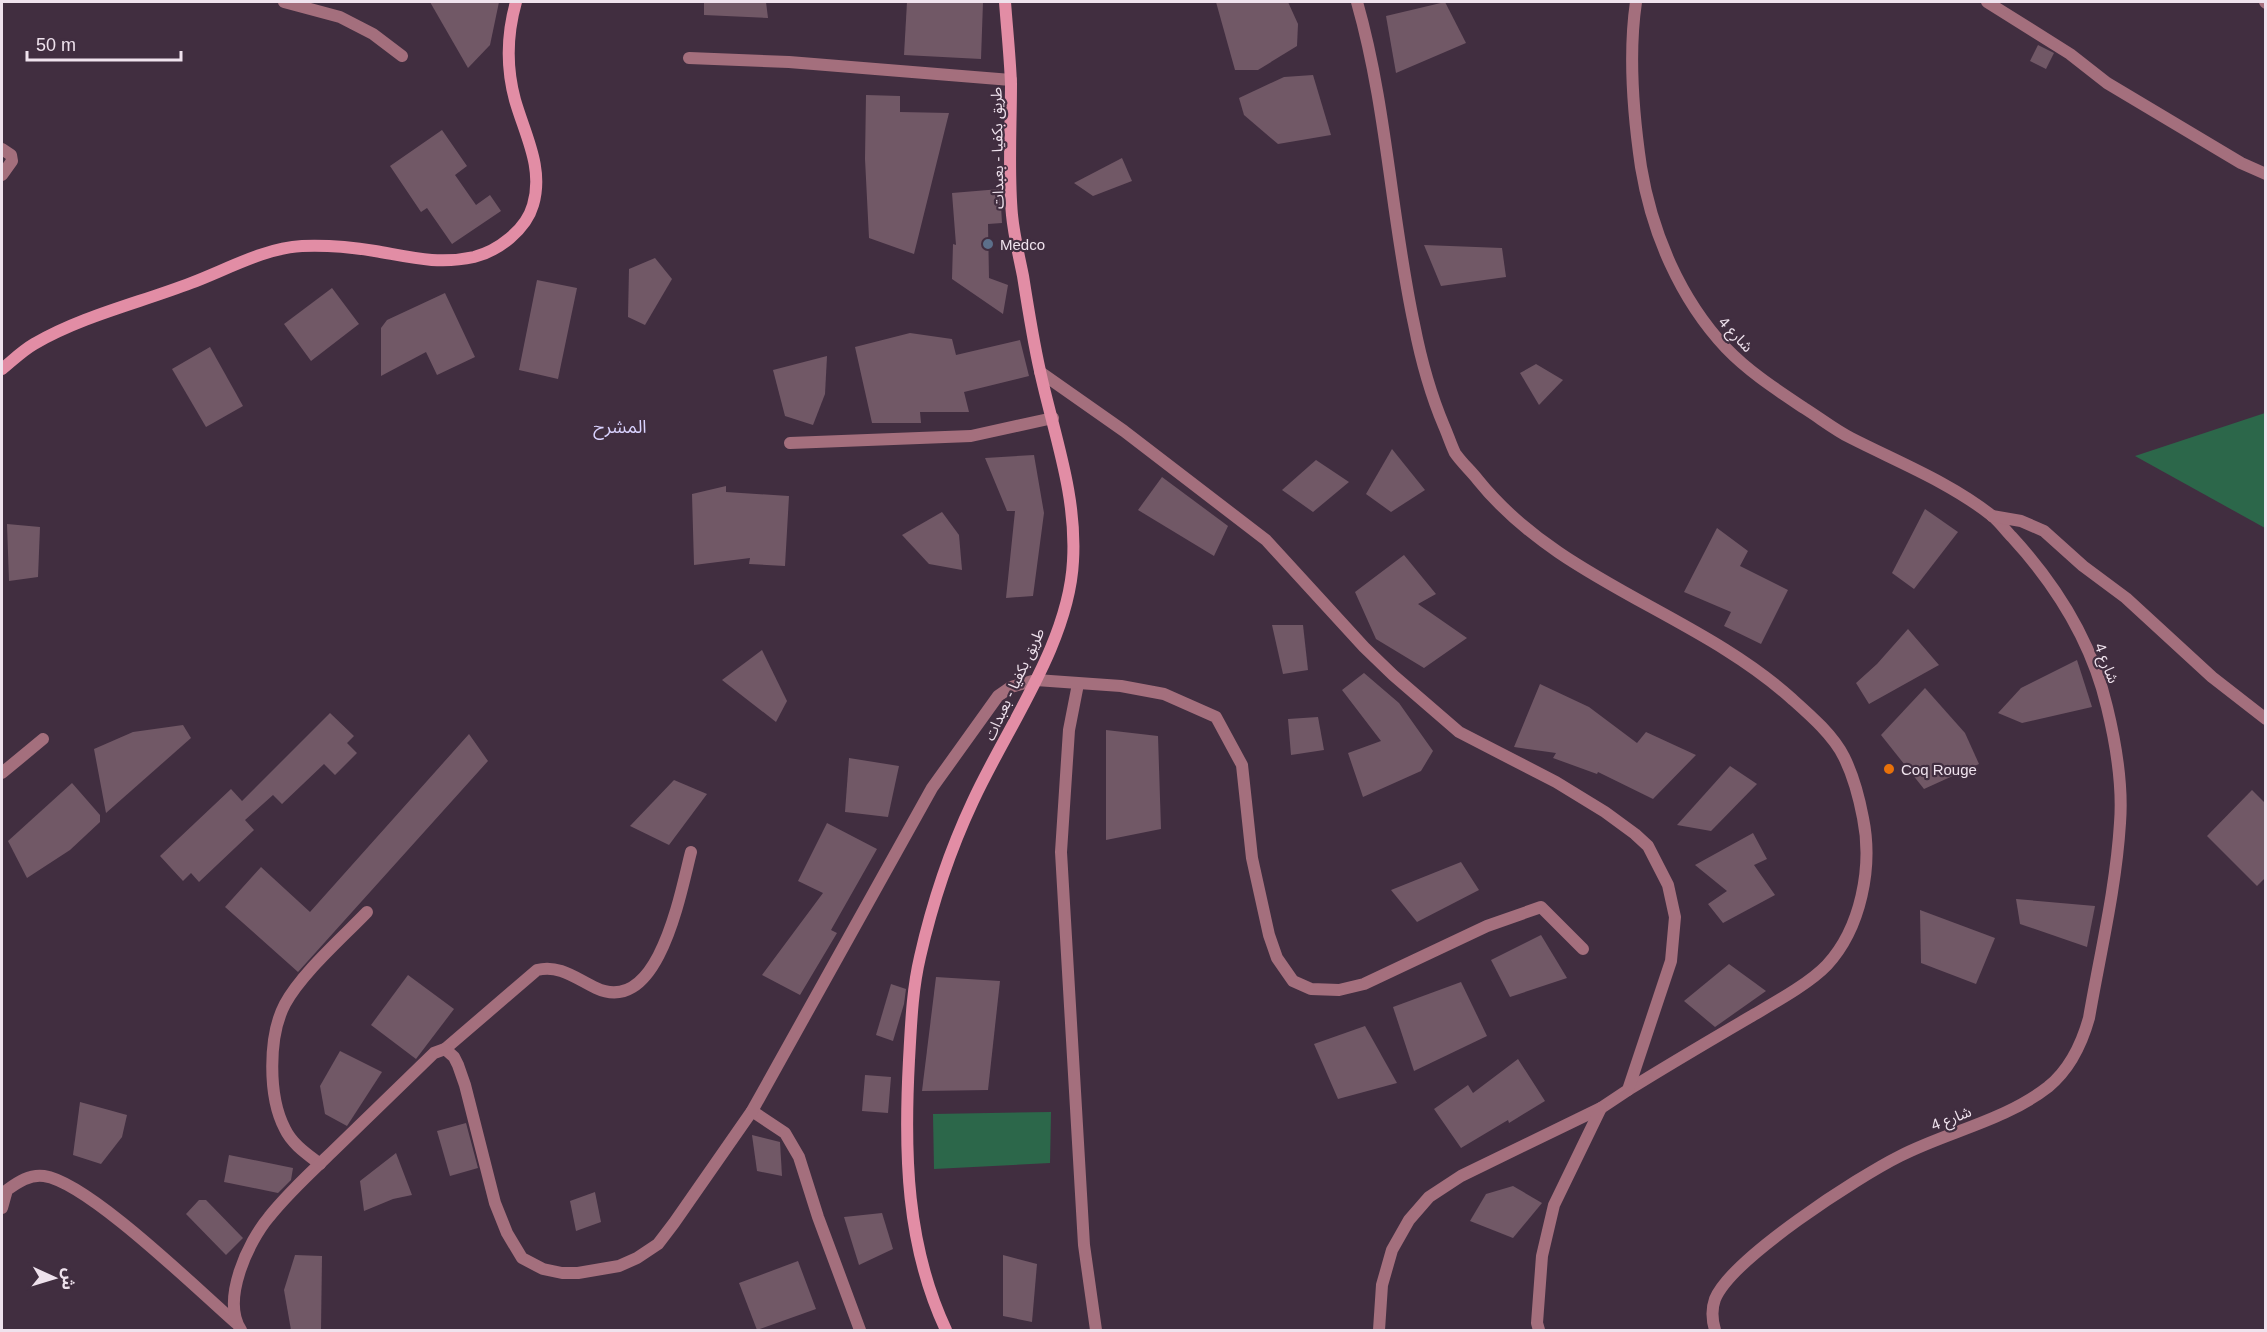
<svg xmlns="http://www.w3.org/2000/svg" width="2267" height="1332" font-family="Helvetica,'Noto Sans Arabic',sans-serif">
<rect width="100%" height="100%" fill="#412e40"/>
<g fill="#2c674a">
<path d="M2265 413V528L2135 456Z"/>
<path d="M1051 1112 1050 1163 934 1169 933 1114Z"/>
</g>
<g fill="#715866">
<path d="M430 2H499L490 45 468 68Z"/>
<path d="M704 2H766L768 18 704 15Z"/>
<path d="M907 2H983L981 59 904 55Z"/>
<path d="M1216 2H1288L1298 24 1297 46 1258 70H1235Z"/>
<path d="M1445 2 1466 43 1396 73 1386 16Z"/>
<path d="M2038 45 2054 53 2046 69 2030 61Z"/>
<path d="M1313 75 1331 135 1278 144 1244 115 1239 98 1284 77Z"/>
<path d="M866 95 900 96V112L949 113 914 254 869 238 865 159Z"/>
<path d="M442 130 467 166 455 175 476 205 490 195 501 211 452 244 427 208 421 212 390 166Z"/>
<path d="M1122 158 1132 181 1093 196 1074 183Z"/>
<path d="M1000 189 1002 223 988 224 989 278 1008 285 1003 314 952 279 953 244 956 245 952 193Z"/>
<path d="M1424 245 1502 248 1506 277 1441 286Z"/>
<path d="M655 258 672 279 645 325 628 317 629 269Z"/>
<path d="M537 280 577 288 558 379 519 370Z"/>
<path d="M332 288 359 324 311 361 284 324Z"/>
<path d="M445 293 475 357 437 375 426 352 381 376V328L387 320Z"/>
<path d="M910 333 952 339 956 355 1020 340 1029 376 964 392 969 412H920L921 423H872L855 347Z"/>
<path d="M210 347 243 406 206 427 172 369Z"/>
<path d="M827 356 825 394 813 425 785 416 773 370Z"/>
<path d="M1536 364 1563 380 1539 405 1520 373Z"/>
<path d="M1392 449 1425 490 1391 512 1366 494Z"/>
<path d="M1034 455 1044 513 1033 596 1006 598 1015 511H1007L985 458Z"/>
<path d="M1316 460 1349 482 1313 512 1282 490Z"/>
<path d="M1162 477 1228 526 1214 556 1138 510Z"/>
<path d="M726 486V492L789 496 785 566 749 564 750 558 694 565 692 494Z"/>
<path d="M1925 509 1958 532 1914 589 1892 573Z"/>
<path d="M942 512 959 535 962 570 929 564 902 535Z"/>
<path d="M7 524 40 527 38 577 9 581Z"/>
<path d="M1717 528 1748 551 1740 566 1788 590 1761 644 1724 626 1731 612 1684 592Z"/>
<path d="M1404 555 1436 594 1418 604 1467 638 1424 668 1376 639 1355 592Z"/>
<path d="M1272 625H1303L1308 670 1283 674Z"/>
<path d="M1908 629 1939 665 1869 704 1856 683 1877 664Z"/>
<path d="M762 650 787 701 776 722 722 680Z"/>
<path d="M2077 660 2092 707 2022 723 1998 713 2021 688Z"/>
<path d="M1364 673 1399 703 1433 751 1421 771 1363 797 1348 753 1381 741 1342 690Z"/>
<path d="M1540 684 1589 707 1637 743 1646 732 1696 755 1653 799 1598 772 1597 774 1553 758 1556 753 1514 747Z"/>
<path d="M1925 688 1965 733 1979 764 1924 789 1881 735Z"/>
<path d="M330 713 354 736 347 743 357 753 335 775 324 764 282 804 273 795 245 820 254 830 199 882 191 873 183 881 160 856 231 789 242 801Z"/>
<path d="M1318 717 1324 750 1291 755 1288 719Z"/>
<path d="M183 725 191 738 106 813 94 749 133 732Z"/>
<path d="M1106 730 1158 736 1161 829 1106 840Z"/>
<path d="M469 734 488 761 298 972 225 907 261 867 310 912Z"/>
<path d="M849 758 899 766 888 817 845 812Z"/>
<path d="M1730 766 1757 784 1711 831 1677 825Z"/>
<path d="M674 780 707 794 669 845 630 826Z"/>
<path d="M72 783 100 815V822L70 850 27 878 8 841Z"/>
<path d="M2252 790 2265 803V878L2257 886 2207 836Z"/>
<path d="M827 823 877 849 831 930 837 933 800 995 762 975 823 893 798 881Z"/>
<path d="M1753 833 1767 859 1754 865 1775 895 1723 923 1708 904 1727 891 1695 865Z"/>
<path d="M1461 862 1479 890 1417 922 1391 890Z"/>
<path d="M2016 899 2095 906 2087 947 2020 924Z"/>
<path d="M1920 910 1995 938 1976 984 1921 963Z"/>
<path d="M1541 935 1567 978 1510 997 1491 960Z"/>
<path d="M1729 964 1766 991 1715 1027 1684 1001Z"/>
<path d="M408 975 454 1009 416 1059 371 1025Z"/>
<path d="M936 977 1000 981 988 1090 922 1091Z"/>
<path d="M1461 982 1487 1036 1414 1071 1393 1007Z"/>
<path d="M891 984 906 989 904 1004 893 1041 876 1035Z"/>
<path d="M1365 1026 1397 1083 1338 1099 1314 1044Z"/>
<path d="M340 1051 382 1072 347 1126 325 1114 320 1086Z"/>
<path d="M1518 1059 1545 1101 1509 1123 1508 1120 1461 1148 1434 1109 1468 1085 1473 1093Z"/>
<path d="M865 1075 891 1077 888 1113 862 1111Z"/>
<path d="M80 1102 127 1115 122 1137 101 1164 73 1155Z"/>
<path d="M466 1123 478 1168 450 1176 437 1131Z"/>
<path d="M752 1135 780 1142 782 1176 757 1171Z"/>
<path d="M396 1153 412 1195 393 1199 364 1211 360 1181Z"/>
<path d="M229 1155 293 1168 291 1180 278 1193 224 1182Z"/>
<path d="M1513 1186 1542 1203 1513 1238 1470 1221 1486 1194Z"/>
<path d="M595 1192 601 1222 576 1231 570 1201Z"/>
<path d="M199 1200H206L243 1238 226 1255 186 1214Z"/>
<path d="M882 1213 893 1249 859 1265 844 1217Z"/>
<path d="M295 1255 322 1256 321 1330H291L284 1290Z"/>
<path d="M1003 1255 1037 1264 1032 1322 1003 1316Z"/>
<path d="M798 1261 816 1309 757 1330 739 1283Z"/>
</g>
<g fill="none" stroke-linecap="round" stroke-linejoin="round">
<g stroke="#a46f7d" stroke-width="12">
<path d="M284 2 340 17 373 34 402 56"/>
<path d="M1357 2C1387 107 1391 217 1414 324 1421 360 1430 393 1444 426 1448 435 1451 445 1455 453 1461 462 1471 471 1478 480 1560 582 1697 613 1792 699 1810 715 1833 735 1844 757 1854 777 1859 797 1863 818 1873 867 1861 928 1827 965 1809 984 1772 1004 1750 1017 1709 1041 1668 1065 1628 1090"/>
<path d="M1636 2C1628 56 1633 113 1641 167 1652 233 1680 299 1726 348 1749 372 1777 390 1804 408 1820 418 1835 430 1851 438 1898 462 1949 482 1991 515 1999 521 2005 530 2012 537 2056 585 2092 643 2107 707 2116 744 2123 785 2120 823 2116 888 2100 954 2089 1018 2082 1043 2069 1070 2048 1087 2004 1121 1949 1131 1900 1156 1858 1177 1732 1258 1715 1299 1711 1310 1712 1320 1715 1330"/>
<path d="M1987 2 2070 54 2107 83 2241 163 2266 174"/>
<path d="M2265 2 2266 3"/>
<path d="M689 58 789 62 1011 80"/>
<path d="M2 149 11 155 12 161 2 175"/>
<path d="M1040 372 1124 431 1266 540 1364 647 1393 675 1459 732 1556 782 1605 812 1635 834 1648 846 1668 885 1675 917 1671 961 1628 1090 1601 1108 1461 1176 1429 1197 1409 1220 1392 1250 1382 1285 1379 1330"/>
<path d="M790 443 971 436 1053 418"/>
<path d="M1992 516 2021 521 2044 531 2083 566 2126 598 2212 677 2266 719"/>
<path d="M1078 684 1069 730 1061 852 1084 1245 1096 1330"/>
<path d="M2 773 43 739"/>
<path d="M445 1049 537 970C559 964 577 979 596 988 659 1018 681 890 691 852"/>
<path d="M752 1111 785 1133 799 1157 818 1217 860 1330"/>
<path d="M320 1164C307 1154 292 1144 285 1129 268 1097 268 1036 285 1004 302 973 341 939 367 912"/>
<path d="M2 1208 7 1190C18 1182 30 1174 44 1176 88 1182 198 1290 236 1323"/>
<path d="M241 1330C221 1300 248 1242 269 1217 287 1194 311 1172 332 1152 366 1119 400 1086 434 1053L445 1049 454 1057 458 1065 465 1085 495 1203 507 1233 522 1258 543 1269 562 1273H578L619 1266 637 1258 658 1244 674 1223 752 1111 932 788 998 696 1011 687 1036 680 1121 686 1164 694 1216 717 1242 765 1252 858 1269 935 1277 958 1293 981 1311 989 1339 990 1364 984 1487 926 1541 907 1583 949"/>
<path d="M1539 1330 1537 1323 1542 1256 1554 1205 1601 1108"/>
</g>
<g stroke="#e28da5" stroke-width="12">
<path d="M2 369C12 361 22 351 34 344 82 316 139 303 191 283 226 270 264 248 302 246 327 245 351 247 375 251 410 257 438 265 474 257 498 251 526 230 533 205 544 168 525 135 515 100 506 67 507 34 516 2"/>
<path d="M946 1330C906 1245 904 1153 909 1060 911 1026 912 991 920 957 932 904 950 850 973 801 1007 727 1069 643 1073 561 1077 495 1054 435 1040 371 1033 340 1028 308 1023 276 1019 256 1014 236 1012 215 1008 172 1011 127 1011 84 1010 57 1007 29 1005 2"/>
</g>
</g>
<circle fill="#5c6f8a" stroke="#412e40" stroke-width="2" cx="988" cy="244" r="6"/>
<circle fill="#e8710a" stroke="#412e40" stroke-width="2" cx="1889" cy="769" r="6"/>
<g text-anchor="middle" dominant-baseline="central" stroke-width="4.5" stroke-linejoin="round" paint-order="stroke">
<g font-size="15" fill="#efe2ed" stroke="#412e40">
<text transform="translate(997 148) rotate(-91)">طريق بكفيا - بعبدات</text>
<text transform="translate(1736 334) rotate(47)">شارع 4</text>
<text transform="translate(2107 663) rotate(69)">شارع 4</text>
<text transform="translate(1014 684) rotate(-65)">طريق بكفيا - بعبدات</text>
<text transform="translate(1951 1118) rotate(-21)">شارع 4</text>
</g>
<g font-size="15" fill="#efe2ed" stroke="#412e40" text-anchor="start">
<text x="1000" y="244">Medco</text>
<text x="1901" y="769">Coq Rouge</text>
</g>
<g font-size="18" fill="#dad3ff" stroke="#412e40">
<text x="620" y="427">المشرح</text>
</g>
</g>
<rect width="2267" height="1332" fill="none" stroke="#efe2ed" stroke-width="6"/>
<g transform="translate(54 1278) rotate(94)" stroke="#412e40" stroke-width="4.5" paint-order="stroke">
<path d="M0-4.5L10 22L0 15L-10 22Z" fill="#efe2ed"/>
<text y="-9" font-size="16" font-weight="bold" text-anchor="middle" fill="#efe2ed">ش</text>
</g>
<path d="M27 51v9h154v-9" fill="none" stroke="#efe2ed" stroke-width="3"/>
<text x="36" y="51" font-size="18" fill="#efe2ed" stroke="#412e40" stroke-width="4.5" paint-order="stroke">50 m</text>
</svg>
